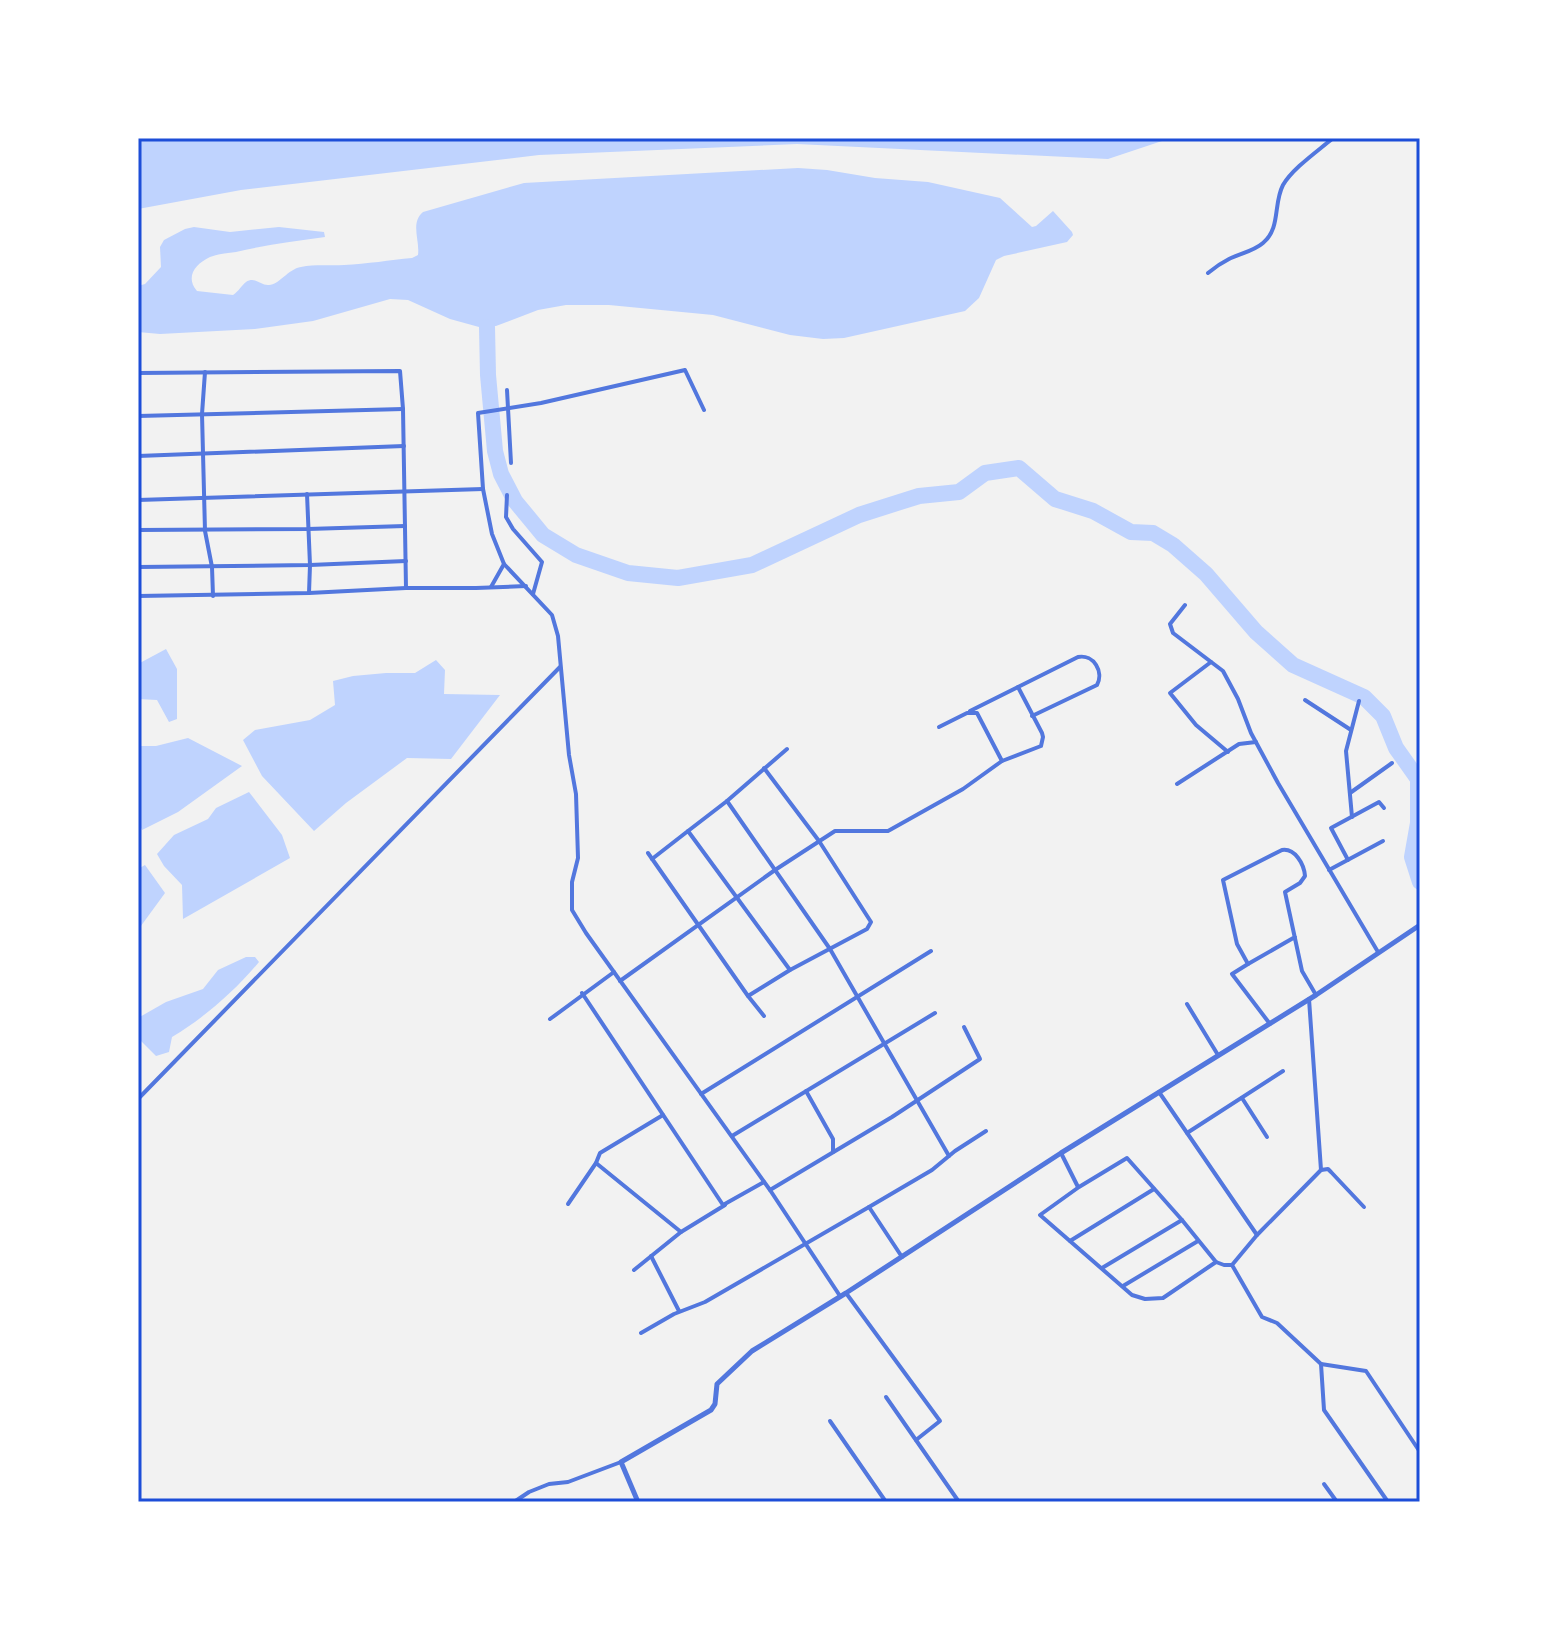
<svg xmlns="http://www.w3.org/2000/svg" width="1558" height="1640" font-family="'PT Sans Narrow',sans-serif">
<rect width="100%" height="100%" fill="#f2f2f2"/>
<g fill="#bfd3fe">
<path d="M138 138H1171L1108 159 797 144 539 155 241 190 138 209Z"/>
<path d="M798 168 827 170 875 178 928 182 1000 198 1032 227 1036 226 1053 211 1072 232 1073 235 1067 242 1004 256 996 260 979 298 965 311 844 338 823 339 790 335 713 315 609 305H566L538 310 496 326 479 327 450 319 408 300 390 299 313 321 255 329 160 334 138 332V286L145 284 161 267 160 247 164 240 185 229 194 227 230 232 279 227 324 232 325 237C295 241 265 245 236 252 227 253 218 254 210 257 195 264 185 277 197 291L233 295C239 291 241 286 246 282 255 276 261 286 269 285 279 285 288 269 301 267 315 264 330 266 344 265 367 264 390 260 412 258L418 255C420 240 410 223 423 212L524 183Z"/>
<path d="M166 649 177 669V719L169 722 157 700 138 699V664Z"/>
<path d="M436 660 445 670 444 694 500 695 451 759 407 758 346 803 314 831 262 776 243 740 255 730 310 720 335 705 333 681 353 676 386 673H415Z"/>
<path d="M188 738 242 766 178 812 142 830 138 821V746H156Z"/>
<path d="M249 792 282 835 290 858 183 919 182 885 164 866 157 854 174 835 208 819 216 808Z"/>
<path d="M145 865 165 893 138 930V869Z"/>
<path d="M246 957H255L259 962C235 991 204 1018 172 1037L169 1052 156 1056 138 1038V1018L166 1002 203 989 218 970Z"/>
</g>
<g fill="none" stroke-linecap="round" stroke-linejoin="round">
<path stroke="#bfd3fe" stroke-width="16" d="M487 327 488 375 495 451 501 474 515 501 543 535 576 555 628 573 678 578 752 565 859 515 919 496 959 492 985 473 1019 468 1055 499 1093 511 1131 532 1153 533 1173 545 1206 574 1256 632 1293 665 1364 697 1383 716 1396 748 1418 779V823L1412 857 1420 882"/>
<g stroke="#5277de" stroke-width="4">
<path d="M1208 273C1214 268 1221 263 1229 259 1239 254 1254 251 1263 243 1281 228 1273 204 1283 185 1293 168 1318 151 1333 138"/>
<path d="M205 372 202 414 205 531 212 567 213 596"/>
<path d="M138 373 400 371 403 409 406 588H476L526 586"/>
<path d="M507 390 511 463"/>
<path d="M704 410 685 370 541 403 478 413 483 489 492 534 504 564 552 615 558 636 569 755 576 794 578 858 572 882V910L586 933 770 1190 840 1296"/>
<path d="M138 416 403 409"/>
<path d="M138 456 404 446"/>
<path d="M307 494 310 565 309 593"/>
<path d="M507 495 506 517 513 529 542 562 533 594"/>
<path d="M138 500 483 489"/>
<path d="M138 530 308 529 405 526"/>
<path d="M138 567 310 565 406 561"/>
<path d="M491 587 504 564"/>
<path d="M138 596 309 593 406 588"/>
<path d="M1185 605 1170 624 1173 633 1223 671 1238 699 1251 733 1278 783 1378 952"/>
<path d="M1211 662 1170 693 1196 725 1228 752"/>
<path d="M1305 700 1351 730"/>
<path d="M970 711 1018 687"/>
<path d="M939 727 967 713H977L1002 761"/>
<path d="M1177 784 1239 744 1256 742"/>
<path d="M1350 793 1392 763"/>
<path d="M727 801 830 949 949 1156"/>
<path d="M1352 817 1346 751 1359 701"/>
<path d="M688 831 727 801 787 749"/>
<path d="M648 853 748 996 764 1016"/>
<path d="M652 859 688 831 790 970"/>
<path d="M1348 860 1331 828 1379 802 1384 808"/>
<path d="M1329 870 1383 841"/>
<path d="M1295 937 1248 964 1237 944 1223 880 1282 850C1295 848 1304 864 1305 876L1300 883 1285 892 1302 971 1316 995"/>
<path d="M1248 964 1232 974 1270 1024"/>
<path d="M620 981 775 870 835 831H888L963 789 1002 761 1041 746 1043 737 1042 733 1018 687 1078 657C1094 654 1104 672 1097 685L1032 716"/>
<path d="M582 993 723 1205 764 1182"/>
<path d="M748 996 790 970 867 929 871 922 819 841 764 768"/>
<path d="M1309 999 1321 1170 1257 1235 1232 1265 1262 1317 1277 1323 1321 1364 1324 1410 1388 1502"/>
<path d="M1187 1004 1218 1055"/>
<path d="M550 1019 614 972"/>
<path d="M806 1091 833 1139V1152"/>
<path d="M1159 1092 1257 1235"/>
<path d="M701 1094 931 951"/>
<path d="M1242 1098 1267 1137"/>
<path d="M138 1099 560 667"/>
<path d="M1187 1133 1283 1071"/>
<path d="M732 1136 935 1013"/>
<path d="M1061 1153 1078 1187"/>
<path d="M1127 1158 1182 1220 1216 1262 1163 1298 1145 1299 1132 1295 1040 1215 1079 1187Z"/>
<path d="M596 1163 681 1232 725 1205"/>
<path d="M1321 1170 1328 1169 1331 1172 1364 1207"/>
<path d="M770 1190 892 1117 980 1059 964 1027"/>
<path d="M568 1204 596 1163 600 1153 663 1115"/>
<path d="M869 1207 902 1257"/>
<path d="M1070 1241 1154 1189"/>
<path d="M651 1256 679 1311"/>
<path d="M1216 1262 1224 1265H1232"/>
<path d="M1102 1268 1182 1220"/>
<path d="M634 1270 681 1232"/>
<path d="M1123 1286 1198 1241"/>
<path d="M846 1293 940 1421 916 1440"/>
<path d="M641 1333 674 1314 705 1302 869 1207 932 1170 955 1151 986 1131"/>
<path d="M1321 1364 1366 1371 1420 1452"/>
<path d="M886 1397 959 1502"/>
<path d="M830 1421 886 1502"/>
<path d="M1324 1484 1337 1502"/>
<path d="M514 1502 529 1492 549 1484 568 1482 621 1462"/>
</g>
<path stroke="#5277de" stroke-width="5" d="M638 1502 621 1462 711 1410 715 1404 717 1384 752 1351 846 1293 1061 1153 1316 995 1420 925"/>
</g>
<rect width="1558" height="1640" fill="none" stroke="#ffffff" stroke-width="280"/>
<rect x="140" y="140" width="1278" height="1360" fill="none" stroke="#1d4ed8" stroke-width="3"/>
</svg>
